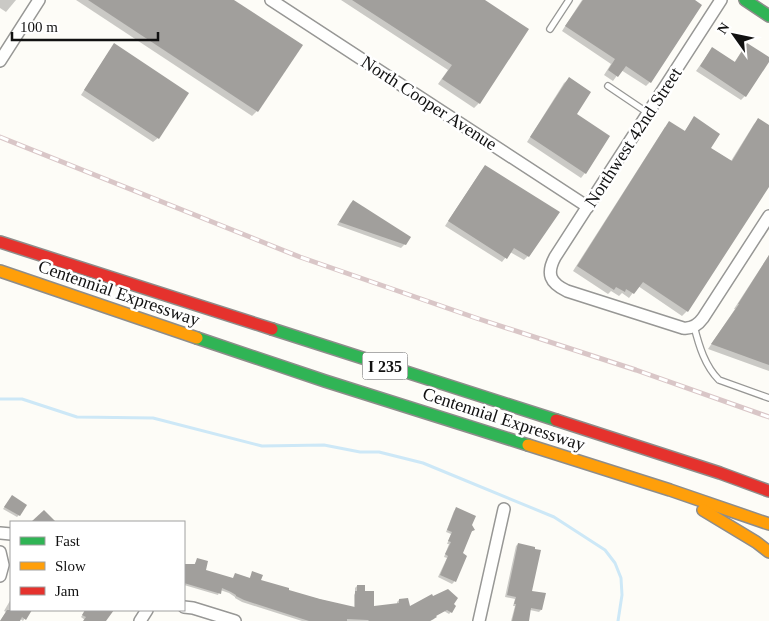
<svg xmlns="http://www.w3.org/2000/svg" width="769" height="621" font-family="'Times New Roman',serif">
<rect width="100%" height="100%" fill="#fdfcf7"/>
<g fill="#0003">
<path d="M0 0H16L6 12 0 8Z"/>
<path d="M76 0H232L257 111 252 116Z"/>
<path d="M341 0H482L479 103 474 108 438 84 448 70Z"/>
<path d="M582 0H692L650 82 646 86 621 70 613 81 604 75 611 64 562 31Z"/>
<path d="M114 45 158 138 153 142 81 95 110 50Z"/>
<path d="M747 45 769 60 745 96 741 100 696 71 708 54 734 63 743 49Z"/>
<path d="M569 79 585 173 581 178 527 142 564 83Z"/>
<path d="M694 118 710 148 731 161 754 124 759 120 769 127V183L687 311 682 316 638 286 629 298 622 293 619 296 611 291 608 294 573 271 665 127 684 132Z"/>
<path d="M485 166 528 256 524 260 510 252 502 262 445 226 481 171Z"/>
<path d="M353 201 405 244 401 248 337 225 350 204Z"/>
<path d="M769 255V371L708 349 735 309H734Z"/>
<path d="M10 499 19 515 17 517 3 509Z"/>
<path d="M456 509 471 525 474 530 471 532 461 554 466 556 454 582 452 584 438 577 447 558 444 557 449 544H447L451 534 446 532 454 511Z"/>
<path d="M518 544 530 592 541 610 539 612 530 610 527 621H511L515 606H513L515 599 505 597 516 546Z"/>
<path d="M197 560 204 571 233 579 236 574 249 579 253 572 259 581 287 591 354 608V595L355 593V588L357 586 364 592 373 608 397 604V602L399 600 409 607 452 605 451 612 449 614 444 611 435 616 434 619 430 621H302L242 602 235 598V597L229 593 220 590 218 595 184 585V565H194Z"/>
<path d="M11 599V610H31L23 621 20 619 19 621H0L6 612 4 611Z"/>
<path d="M86 610H112L105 621H84L85 620 81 617Z"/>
</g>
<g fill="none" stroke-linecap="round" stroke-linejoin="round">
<path stroke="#cde8f7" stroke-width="3" d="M0 399H22L77 417 153 418 262 446 324 445 360 452H379L423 463 554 517 605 550 615 563 621 578 622 595 618 621"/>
</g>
<g fill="#a19f9c">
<path d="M88 0H234L303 45 258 112Z"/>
<path d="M352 0H485L529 29 480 104 442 79 452 65Z"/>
<path d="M583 0H695L702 5 651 83 626 66 618 77 608 70 615 59 565 26Z"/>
<path d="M114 43 189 93 159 139 84 90Z"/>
<path d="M747 43 769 57V62L746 97 700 66 712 47 735 62Z"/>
<path d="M569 77 591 92 577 114 610 136 586 174 530 137Z"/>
<path d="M694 116 720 134 711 148 732 161 758 118 769 125V187L688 312 643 282 634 294 626 289 625 292 616 287 614 290 577 266 669 121 685 131Z"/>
<path d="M485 165 560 212 529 257 514 248 507 259 448 221Z"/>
<path d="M353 200 411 237 406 245 339 222Z"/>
<path d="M769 255V365L711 344 739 304H738Z"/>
<path d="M12 495 27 505 20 516 4 507Z"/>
<path d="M456 507 476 516 472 525 475 530 472 531 463 553 467 556 456 582 440 575 448 556 445 554 451 542 448 541 452 532 447 530Z"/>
<path d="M44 510 56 522H31Z"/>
<path d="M518 543 535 547V549L541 550 532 591 546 593 542 610 531 608 529 621H512L516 604H514L516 597 507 595Z"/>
<path d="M197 558 208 561 206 570 233 578 235 573 250 578 252 571 263 575 261 580 289 588V590L320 599 355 607V591H357V585H365V591H374V606L399 603V599L408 598 410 606 432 594 433 596 448 589 458 598 454 604 456 606 452 613 447 610 436 616 437 617 430 621H369L368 620 347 619V621H309L244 600 236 596V595L231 592 222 588 221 594 184 583V564H195Z"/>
<path d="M7 610H32L26 620 22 617 20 621H0Z"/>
<path d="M85 610H114L106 621H83L86 617 82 615Z"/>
</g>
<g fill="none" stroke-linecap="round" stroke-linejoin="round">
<defs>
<g id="lane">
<path d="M550 29 569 0"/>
<path d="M608 86 648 113"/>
<path d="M694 326C699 346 705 366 719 380L769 398"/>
</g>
<g id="street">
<path d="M271 0 588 207"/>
<path d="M721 0 555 257C546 274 550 283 567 291L683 328C692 329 698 325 703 318L769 216"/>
<path d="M0 61 39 0"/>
<path d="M0 533 11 534"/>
<path d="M0 552 3 565 0 576"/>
<path d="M184 607 193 608 235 621"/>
<path d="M140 621 147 610"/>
<path d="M479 621 504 509"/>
</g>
<g id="fast">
<path d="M745 0 769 16"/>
<path d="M272 329 556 420"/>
<path d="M197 338 325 381 528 445"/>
</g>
<g id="slow">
<path d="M0 271 197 338"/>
<path d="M528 445 670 490 769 524"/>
<path d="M703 510 756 542 769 552"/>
</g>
<g id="jam">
<path d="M0 242 272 329"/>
<path d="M556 420 720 473 769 491"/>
</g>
</defs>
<use href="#lane" stroke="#979795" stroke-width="8"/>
<use href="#street" stroke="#979795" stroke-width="14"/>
<use href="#fast" stroke="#8e8d8b" stroke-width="14"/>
<use href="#slow" stroke="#8e8d8b" stroke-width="14"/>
<use href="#jam" stroke="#8e8d8b" stroke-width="14"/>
<use href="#lane" stroke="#fffffe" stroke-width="5.5"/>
<use href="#street" stroke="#fffffe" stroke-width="11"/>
<use href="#fast" stroke="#30b455" stroke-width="11"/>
<use href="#slow" stroke="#ff9f0a" stroke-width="11"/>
<use href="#jam" stroke="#e5322d" stroke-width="11"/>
<defs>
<path id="rail" d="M0 137 300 257 476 318 636 370 769 417"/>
</defs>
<use href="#rail" stroke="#d9c6c7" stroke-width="5"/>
<use href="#rail" stroke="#fff" stroke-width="3" stroke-dasharray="9" stroke-linecap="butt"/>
</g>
<g text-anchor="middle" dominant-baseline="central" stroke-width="5" stroke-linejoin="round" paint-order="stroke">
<rect fill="#fff" stroke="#585858" stroke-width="1" x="362.5" y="352.5" width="45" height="27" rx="4"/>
<g font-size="16" font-weight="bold" fill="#111">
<text x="385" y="366">I 235</text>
</g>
<g font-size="18" fill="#111" stroke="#fff">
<text transform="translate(429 103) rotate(33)">North Cooper Avenue</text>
<text transform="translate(633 137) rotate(-57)">Northwest 42nd Street</text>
<text transform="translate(119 293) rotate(19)">Centennial Expressway</text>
<text transform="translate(504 419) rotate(18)">Centennial Expressway</text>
</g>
</g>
<rect x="10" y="521" width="175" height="90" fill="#ffffff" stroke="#a0a0a0"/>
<rect x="20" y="537" width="25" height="8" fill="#30b455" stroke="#a0a0a0"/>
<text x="55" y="546" font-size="15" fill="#111111">Fast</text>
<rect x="20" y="562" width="25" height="8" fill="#ff9f0a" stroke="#a0a0a0"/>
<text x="55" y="571" font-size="15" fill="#111111">Slow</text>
<rect x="20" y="587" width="25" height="8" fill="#e5322d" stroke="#a0a0a0"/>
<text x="55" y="596" font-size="15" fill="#111111">Jam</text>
<g transform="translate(734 35) rotate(303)" stroke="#ffffff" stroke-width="4" paint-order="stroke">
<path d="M0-4L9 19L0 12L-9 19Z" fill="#111111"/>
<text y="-8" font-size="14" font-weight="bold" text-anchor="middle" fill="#111111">N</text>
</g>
<path d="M12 32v8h146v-8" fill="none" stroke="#111111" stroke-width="2.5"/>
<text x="20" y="32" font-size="15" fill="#111111" stroke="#ffffff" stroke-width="4" paint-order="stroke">100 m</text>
</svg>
